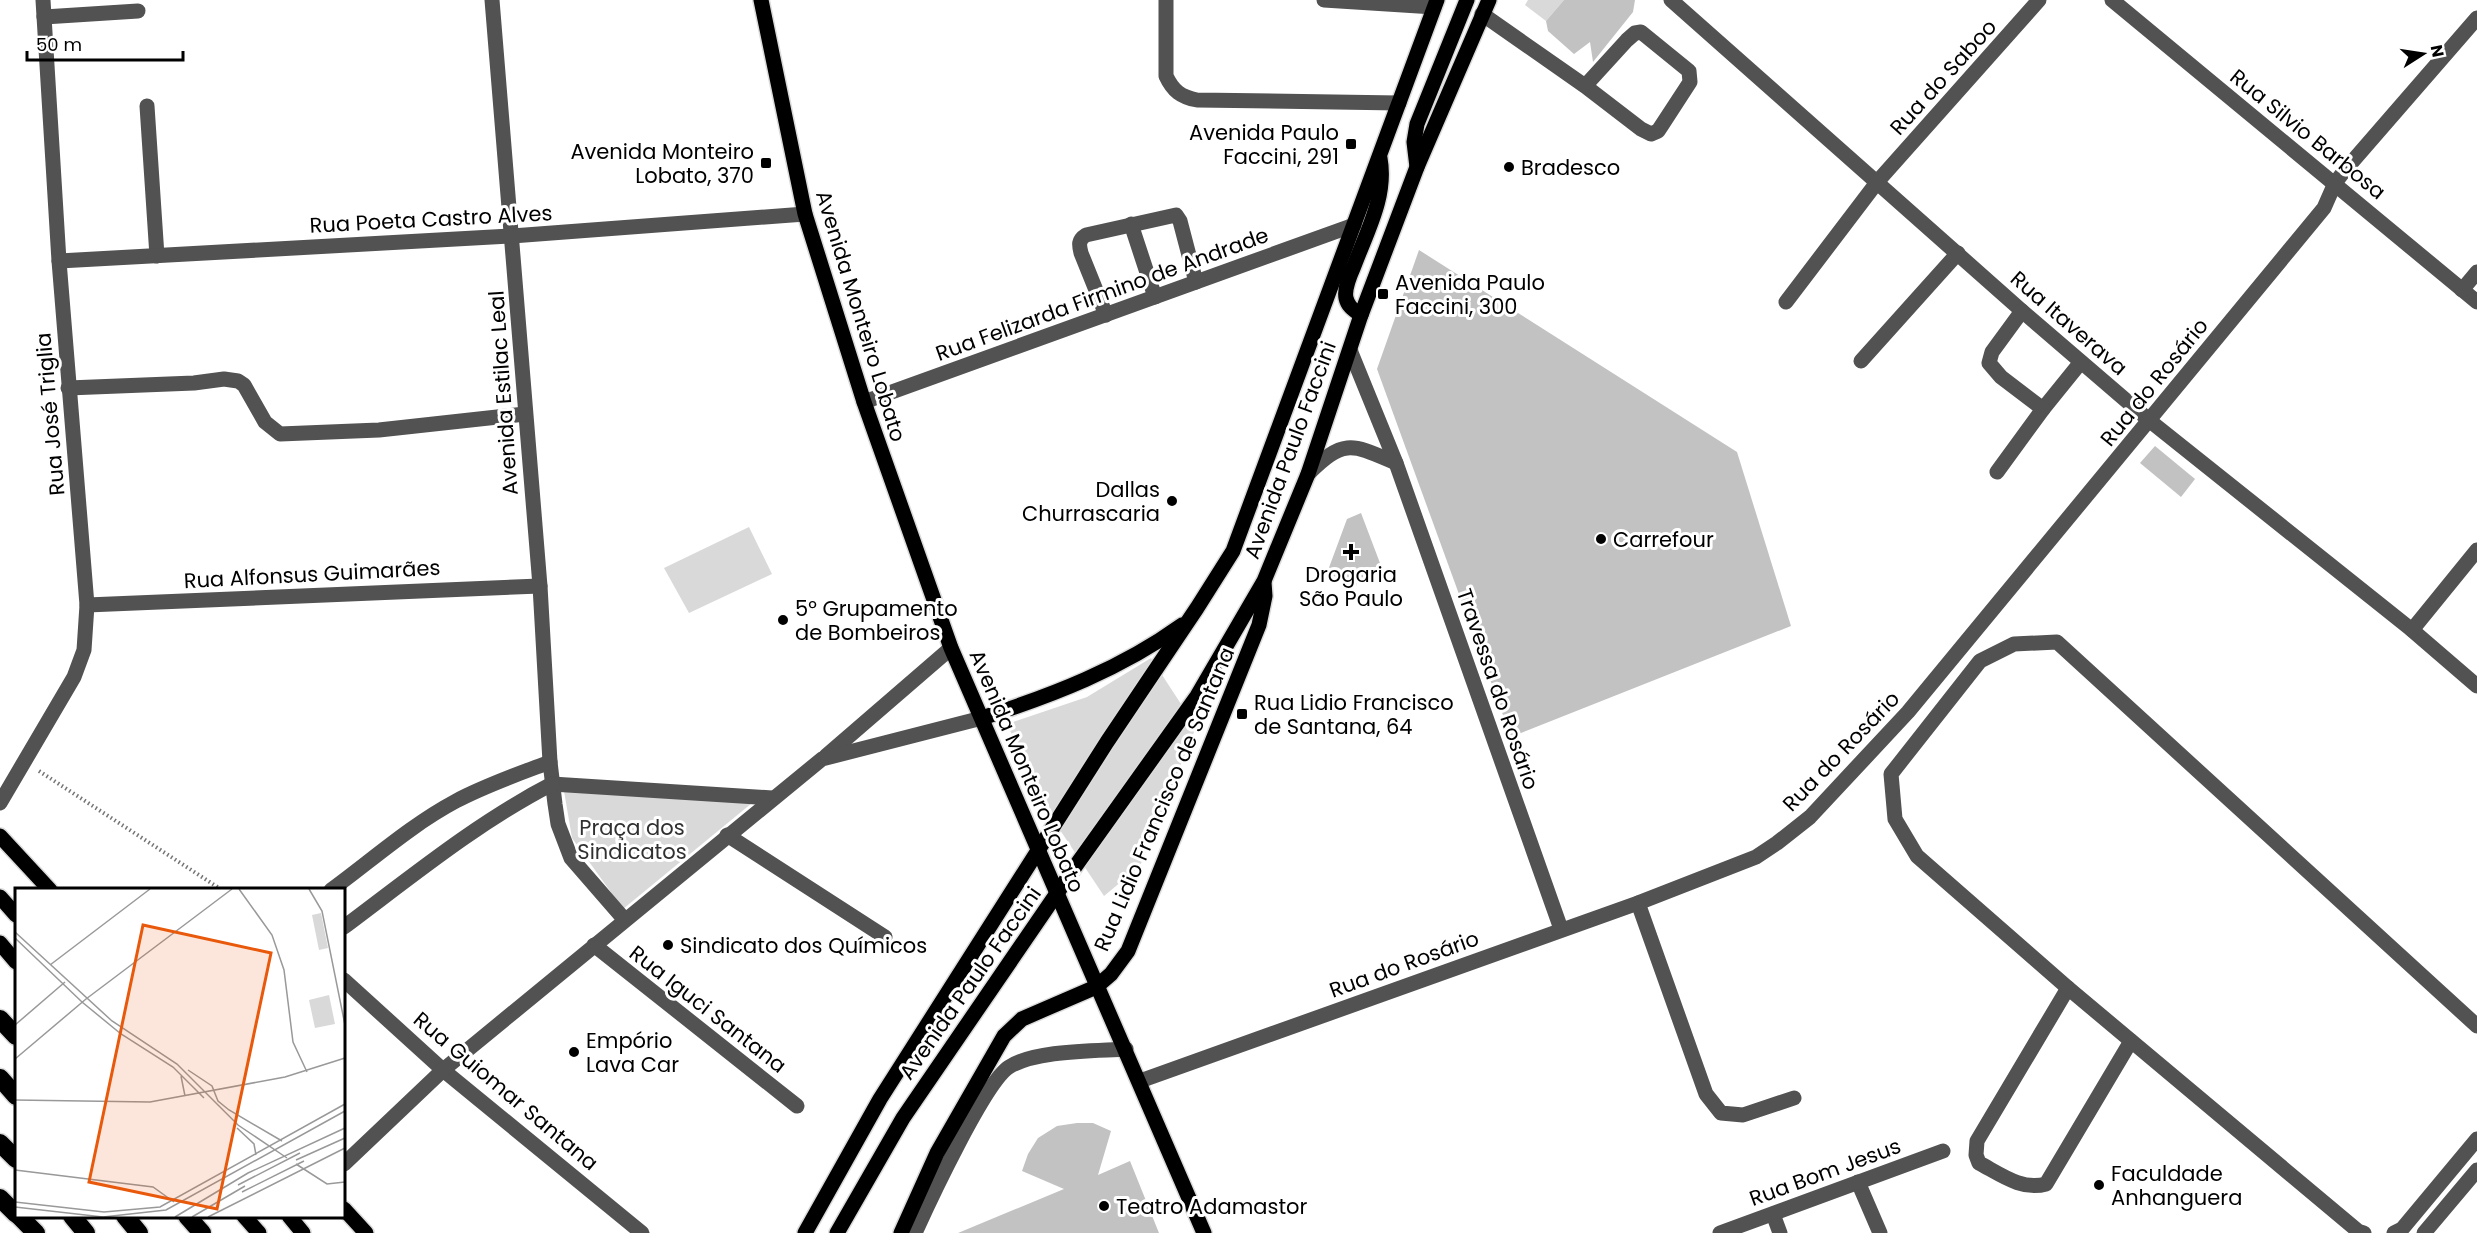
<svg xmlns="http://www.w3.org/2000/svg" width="2477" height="1233" font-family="Poppins,sans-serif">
<rect width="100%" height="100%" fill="#fff"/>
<g fill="#d9d9d9">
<path d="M1528 0H1564L1546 21 1525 5Z"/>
<path d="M749 527 772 574 689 613 664 568Z"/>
<path d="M1151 658 1196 727 1140 866 1104 896 1048 812 1007 724 1087 697Z"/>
<path d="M563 785 752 803 623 909 572 838Z"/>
</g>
<g fill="#c2c2c2">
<path d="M1564 0H1635L1633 12 1593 62 1590 42 1574 54 1548 31 1546 21Z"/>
<path d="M1419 250 1737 452 1791 626 1511 737 1377 369Z"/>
<path d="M2155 446 2195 479 2181 497 2140 463Z"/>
<path d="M1361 513 1383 571 1358 581 1356 586 1327 573 1347 519Z"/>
<path d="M1077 1123H1093L1111 1131 1098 1175 1130 1161 1159 1233H958L1064 1189 1022 1171 1028 1154 1038 1138 1057 1126Z"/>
</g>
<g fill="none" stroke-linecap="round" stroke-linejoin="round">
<defs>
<g id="major">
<path d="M761 0 805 214 864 402 951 648 1204 1233"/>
<path d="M1417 167 1414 142 1417 124 1467 0"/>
<path d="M1361 315C1354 310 1348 307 1346 298 1344 288 1350 275 1354 266 1367 231 1387 196 1380 158"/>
<path d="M982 718C1053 695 1121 669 1182 625"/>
<path d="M0 836 50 890"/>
<path d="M0 897 16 915"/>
<path d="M0 943 16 962"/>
<path d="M344 1209 366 1233"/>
<path d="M244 1216 259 1233"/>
<path d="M289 1216 303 1233"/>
<path d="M805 1233 880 1099 1107 742 1197 608 1233 551 1437 0"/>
<path d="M837 1233 903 1118 1077 864 1197 696 1264 581 1308 474 1361 315 1417 167 1489 0"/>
<path d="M901 1233 937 1153 1004 1036 1022 1019 1096 987 1111 974 1128 951 1259 625 1265 596 1264 582"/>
</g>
<g id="highway">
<path d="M0 1019 16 1036"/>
<path d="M0 1078 16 1096"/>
<path d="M0 1143 16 1159"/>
<path d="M0 1198 16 1214"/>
<path d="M19 1216 36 1233"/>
<path d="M72 1216 86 1233"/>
<path d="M125 1216 139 1233"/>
<path d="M187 1216 202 1233"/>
</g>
</defs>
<use href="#major" stroke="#dbdbdb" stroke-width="18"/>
<use href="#highway" stroke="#dbdbdb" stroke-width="21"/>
<path stroke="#747474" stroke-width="4" stroke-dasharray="1.5 3" stroke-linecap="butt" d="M39 771 222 890"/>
<g stroke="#525252" stroke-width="15">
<path d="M492 0 540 586 550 762 555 804 558 824 571 858 624 919"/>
<path d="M1166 0V76C1173 91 1181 97 1197 100L1399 103"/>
<path d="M1324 0 1434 7"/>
<path d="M1671 0 2022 311 2150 421 2412 630 2477 686"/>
<path d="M2112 0 2477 302"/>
<path d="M1482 14 1585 86 1641 129 1651 134 1658 131 1662 125 1690 82 1689 71 1641 32 1635 33 1627 40 1585 86"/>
<path d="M44 17 138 11"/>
<path d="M147 106 157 256"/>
<path d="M1131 224 1155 297"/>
<path d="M59 261 512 236 805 214"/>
<path d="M2462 290 2477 272"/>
<path d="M1786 302 1878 181 2039 0"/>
<path d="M1106 315 1081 253C1079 245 1078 240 1086 235L1176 215 1180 221 1196 282"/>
<path d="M1350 350 1396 463 1561 929"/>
<path d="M1861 361 1958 253"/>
<path d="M68 388 194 383 224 379 238 381 244 385 265 422 280 434 379 430 525 414"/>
<path d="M864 402 1354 225"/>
<path d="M2043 409 2081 362"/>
<path d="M1997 472 2043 409 2001 377 1989 363 1992 352 2022 311"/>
<path d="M1308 474C1344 438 1352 444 1396 463"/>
<path d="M87 605 540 586"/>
<path d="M2412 630 2477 550"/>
<path d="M826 756 951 648"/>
<path d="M552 784 772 798"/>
<path d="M0 803 74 677 84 650 87 605 59 261 43 0"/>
<path d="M727 835 885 937"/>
<path d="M331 890C372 860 411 825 456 801 486 785 518 774 550 762"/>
<path d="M1638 903 1706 1094 1721 1113 1743 1115 1794 1098"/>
<path d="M344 927C411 877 478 822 552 784"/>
<path d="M594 945 797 1106"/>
<path d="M344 980 443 1070 642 1233"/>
<path d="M2068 988 1977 1141 1976 1155 1979 1163C2000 1174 2022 1191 2046 1184L2131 1041"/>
<path d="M1140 1081 1638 903 1756 857 1777 843 1810 817 1908 712 2324 208 2335 183 2345 170 2477 18"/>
<path d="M344 1164 443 1070 822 759 982 718"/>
<path d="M1858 1182 1880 1233"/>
<path d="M1773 1214 1780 1233"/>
<path d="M915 1233C929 1202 985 1082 1009 1067 1035 1050 1095 1051 1126 1049"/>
<path d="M1720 1233 1943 1151"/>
<path d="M2364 1233 2358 1231 2068 988 1917 856 1895 819 1891 774 1980 661 2014 644 2057 642 2477 1026"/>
<path d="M2394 1233 2402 1229 2477 1139"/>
<path d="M2424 1233 2477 1170"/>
</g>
<use href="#major" stroke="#000" stroke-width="15"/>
<use href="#highway" stroke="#000" stroke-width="18"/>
</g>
<g fill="#000" stroke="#fff" stroke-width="2">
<rect x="1345" y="138" width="12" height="12" rx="3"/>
<rect x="760" y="157" width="12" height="12" rx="3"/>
<circle cx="1509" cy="167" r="6"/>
<rect x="1377" y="288" width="12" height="12" rx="3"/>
<circle cx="1172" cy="501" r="6"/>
<circle cx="1601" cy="539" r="6"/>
<path d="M1348 543h6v6h6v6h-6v6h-6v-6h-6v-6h6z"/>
<circle cx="783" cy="620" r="6"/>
<rect x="1236" y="708" width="12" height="12" rx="3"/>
<circle cx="668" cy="945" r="6"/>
<circle cx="574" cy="1052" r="6"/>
<circle cx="2099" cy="1185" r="6"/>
<circle cx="1104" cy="1206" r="6"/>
</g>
<g text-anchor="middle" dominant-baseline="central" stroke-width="6" stroke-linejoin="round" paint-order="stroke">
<g font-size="21" fill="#000" stroke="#fff">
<text transform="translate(1943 77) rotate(-48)">Rua do Saboo</text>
<text transform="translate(2308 134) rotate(39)">Rua Silvio Barbosa</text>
<text transform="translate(431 219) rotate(-3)">Rua Poeta Castro Alves</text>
<text transform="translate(1102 294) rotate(-20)">Rua Felizarda Firmino de Andrade</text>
<text transform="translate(861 316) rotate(73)">Avenida Monteiro Lobato</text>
<text transform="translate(2069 323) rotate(41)">Rua Itaverava</text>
<text transform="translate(2154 382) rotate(-51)">Rua do Rosário</text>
<text transform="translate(503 393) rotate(-94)">Avenida Estilac Leal</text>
<text transform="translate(50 414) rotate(-95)">Rua José Triglia</text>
<text transform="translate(1290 450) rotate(-70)">Avenida Paulo Faccini</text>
<text transform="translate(312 574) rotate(-3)">Rua Alfonsus Guimarães</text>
<text transform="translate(1498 689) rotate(71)">Travessa do Rosário</text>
<text transform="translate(1841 751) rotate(-46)">Rua do Rosário</text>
<text transform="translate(1027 771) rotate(67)">Avenida Monteiro Lobato</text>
<text transform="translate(1164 799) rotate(-67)">Rua Lidio Francisco de Santana</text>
<text transform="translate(1404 964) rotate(-20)">Rua do Rosário</text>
<text transform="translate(970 983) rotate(-55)">Avenida Paulo Faccini</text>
<text transform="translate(708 1009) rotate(38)">Rua Iguci Santana</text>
<text transform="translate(506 1091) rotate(40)">Rua Guiomar Santana</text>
<text transform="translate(1825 1172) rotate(-20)">Rua Bom Jesus</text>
</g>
<g font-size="21" fill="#000" stroke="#fff" text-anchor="start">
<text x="1339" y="132" text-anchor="end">Avenida Paulo<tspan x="1339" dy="24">Faccini, 291</tspan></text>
<text x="754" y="151" text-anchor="end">Avenida Monteiro<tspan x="754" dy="24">Lobato, 370</tspan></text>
<text x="1521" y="167">Bradesco</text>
<text x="1395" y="282">Avenida Paulo<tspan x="1395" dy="24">Faccini, 300</tspan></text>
<text x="1160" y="489" text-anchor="end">Dallas<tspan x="1160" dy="24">Churrascaria</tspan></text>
<text x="1613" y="539">Carrefour</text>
<text x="1351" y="574" text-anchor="middle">Drogaria<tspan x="1351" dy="24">São Paulo</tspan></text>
<text x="795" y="608">5° Grupamento<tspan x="795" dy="24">de Bombeiros</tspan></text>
<text x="1254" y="702">Rua Lidio Francisco<tspan x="1254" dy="24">de Santana, 64</tspan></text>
<text x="680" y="945">Sindicato dos Químicos</text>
<text x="586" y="1040">Empório<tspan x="586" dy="24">Lava Car</tspan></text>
<text x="2111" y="1173">Faculdade<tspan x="2111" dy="24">Anhanguera</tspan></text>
<text x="1116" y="1206">Teatro Adamastor</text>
</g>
<g font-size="21" fill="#303030" stroke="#fff">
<text x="632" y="827">Praça dos<tspan x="632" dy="24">Sindicatos</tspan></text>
</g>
</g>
<g transform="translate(15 888)">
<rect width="330" height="330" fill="#fff"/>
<path d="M306 25 313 60 304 62 297 27ZM314 107 320 136 300 140 294 112Z" fill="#d9d9d9"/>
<path fill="none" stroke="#999" stroke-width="1.5" d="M224 1 257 47 269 82 278 154 292 184M294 1 307 23 330 137M0 44 97 133 162 176 223 237 272 270M0 50 67 114 106 146 158 179 189 210M35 77 135 1M0 137 50 94M0 171 71 111 217 1M173 182 197 198 203 213 214 222 267 253M166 188 170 208M0 212 135 214 270 189 330 170M222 240 239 256 241 267M281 272 330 250M281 276 312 296 330 294M0 282 138 299 159 314M223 297 285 265M227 304 289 273M0 314 89 324 145 319 330 216M0 319 88 329 151 322 330 223M160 329 233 285 330 240M177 329 230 298M193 329 330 260"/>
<path fill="#e8590c" fill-opacity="0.15" stroke="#e8590c" stroke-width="3" d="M128 37 256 65 202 321 74 294Z"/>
<rect width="330" height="330" fill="none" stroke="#000" stroke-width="3"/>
</g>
<g transform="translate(2423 54) rotate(78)" stroke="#ffffff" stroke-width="4.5" paint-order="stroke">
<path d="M0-4.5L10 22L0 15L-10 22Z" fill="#000000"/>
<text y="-9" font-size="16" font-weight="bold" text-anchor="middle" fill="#000000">N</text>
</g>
<path d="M27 51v9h156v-9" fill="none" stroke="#000000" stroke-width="3"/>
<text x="36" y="51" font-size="18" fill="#000000" stroke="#ffffff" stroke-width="4.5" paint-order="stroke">50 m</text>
</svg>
